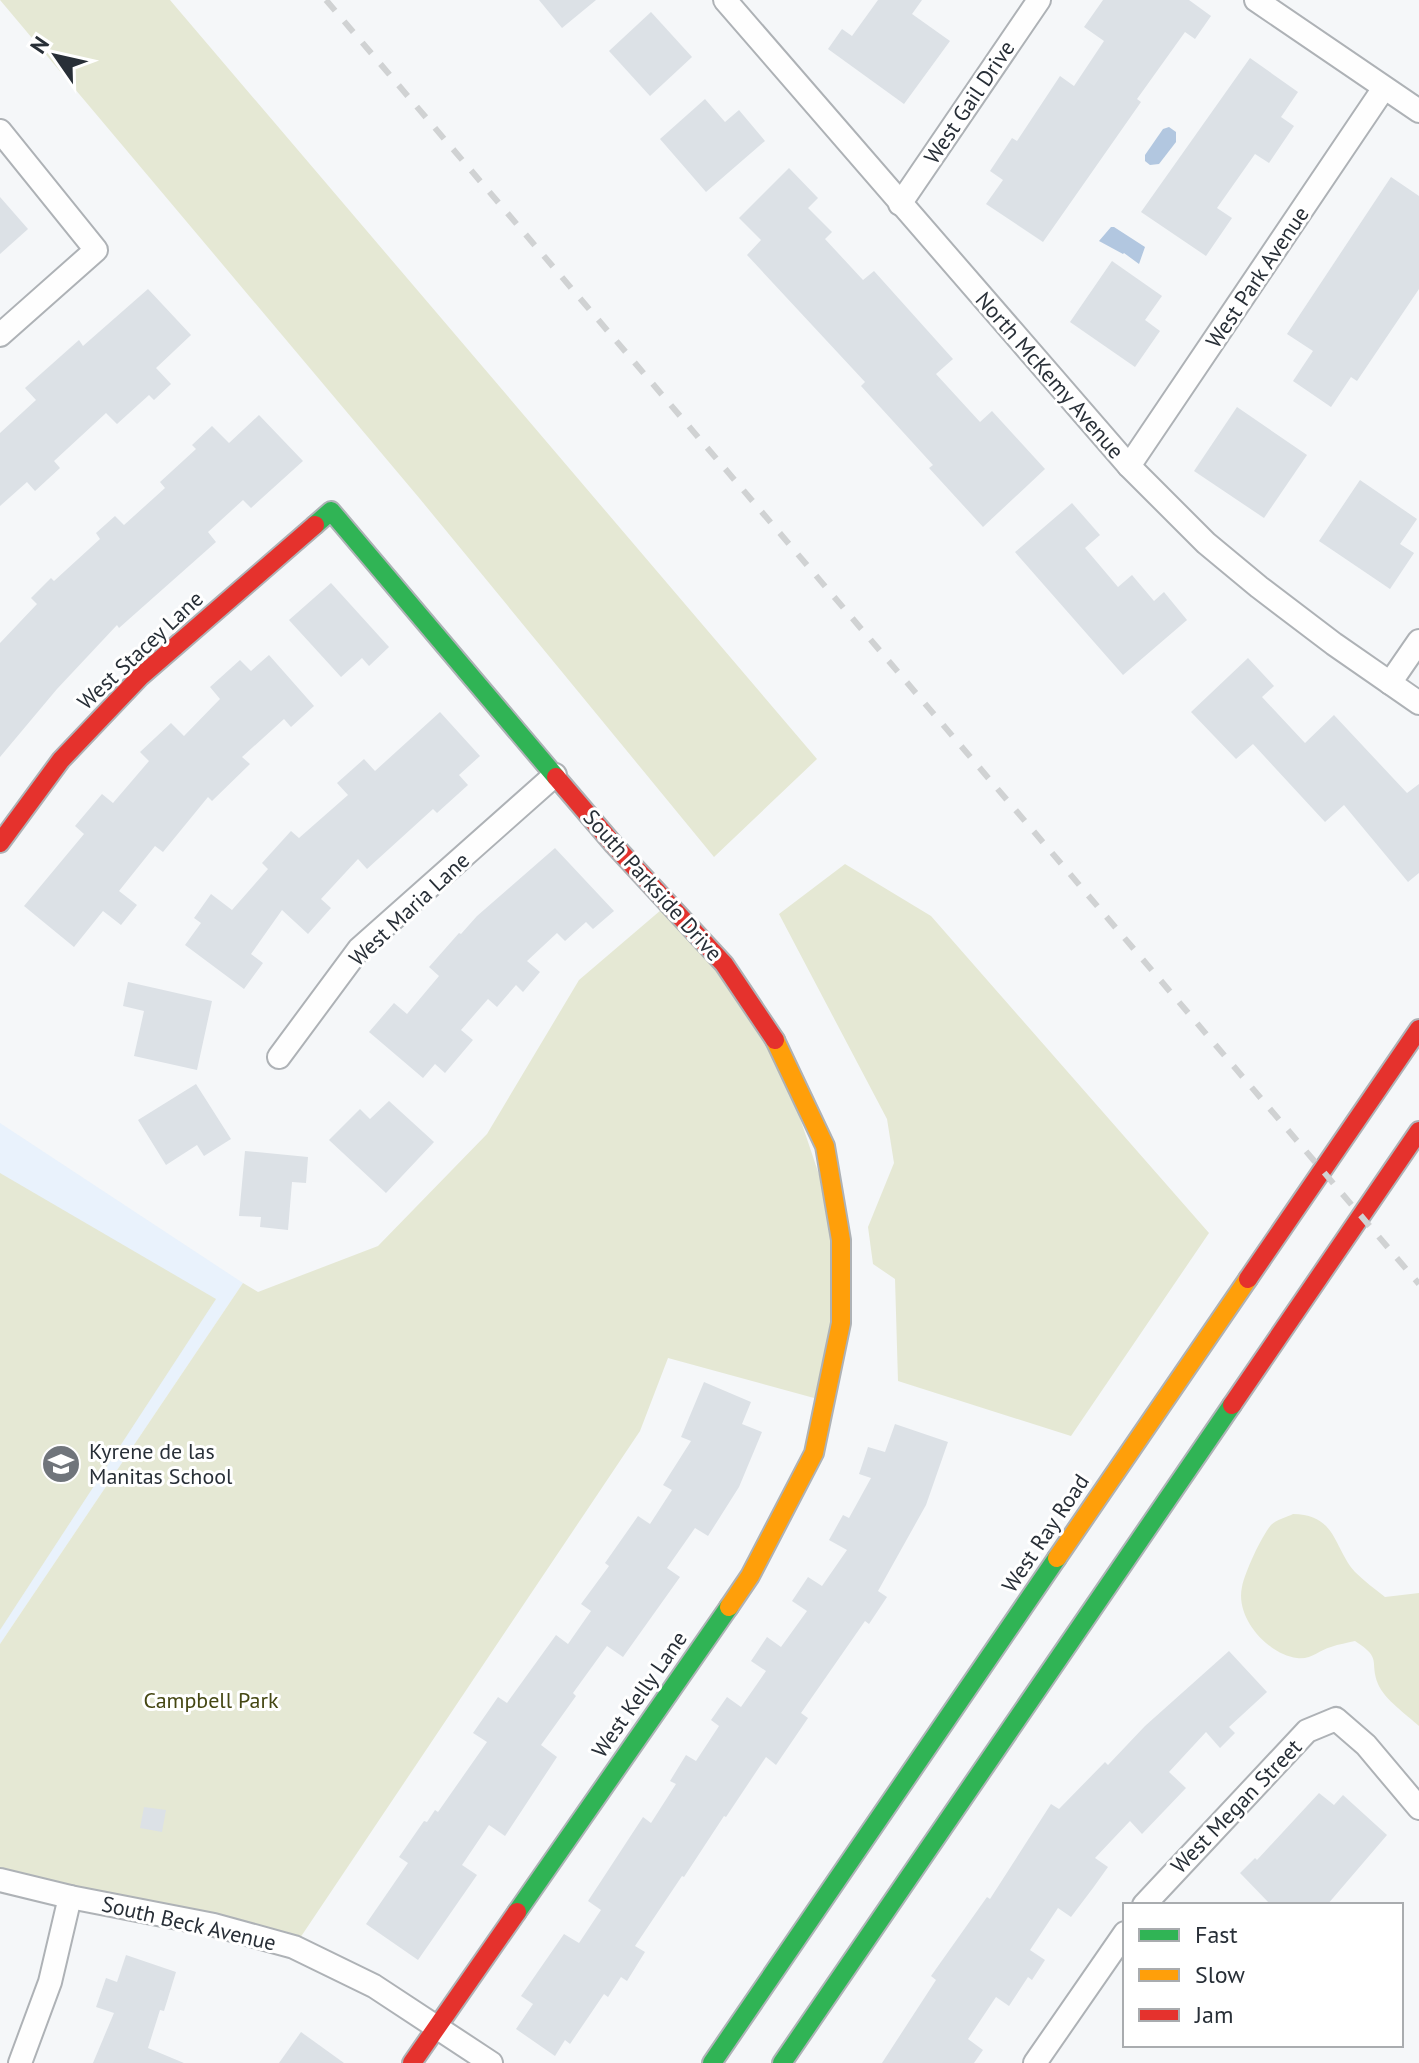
<svg xmlns="http://www.w3.org/2000/svg" width="1419" height="2063" font-family="'PT Sans',sans-serif">
<rect width="100%" height="100%" fill="#f5f7f9"/>
<path fill="#e9f2fc" d="M0 1123 243 1283 0 1644Z"/>
<g fill="#e5e8d4">
<path d="M0 0H170L817 759 714 857 420 499Z"/>
<path d="M845 864 931 916 1209 1233 1071 1436 898 1381 895 1279 873 1264 868 1227 894 1163 887 1119 779 914Z"/>
<path d="M668 904 772 1035 841 1240 825 1401 668 1358 640 1431 294 1947 0 1880V1644L243 1283 258 1292 378 1246 487 1134 579 980Z"/>
<path d="M0 1173 216 1299 0 1630Z"/>
<path d="M1293 1514C1337 1515 1333 1547 1355 1572 1364 1581 1375 1589 1385 1597L1419 1593V1726C1406 1714 1385 1700 1378 1684 1369 1661 1383 1659 1355 1641 1347 1643 1339 1644 1331 1647 1319 1650 1311 1660 1297 1658 1267 1654 1235 1617 1242 1587 1245 1572 1261 1537 1271 1525 1276 1520 1287 1517 1293 1514Z"/>
</g>
<g fill="#b2c7e0">
<path d="M1169 127 1176 132V142L1159 164 1150 165 1145 161V155L1163 129Z"/>
<path d="M1111 227H1114L1145 247 1139 264 1124 253 1123 254 1099 241Z"/>
</g>
<g fill="#dce1e6">
<path d="M539 0H596L562 28Z"/>
<path d="M878 0H922L912 14 950 41 904 104 828 49 842 29 852 36Z"/>
<path d="M1103 0H1189L1211 16 1195 39 1185 32 1137 99 1141 102 1043 242 986 204 1003 180 990 171 1012 138 1017 141 1060 76 1074 86 1104 41 1084 27Z"/>
<path d="M651 12 692 57 650 96 609 51Z"/>
<path d="M1250 58 1298 92 1281 117 1294 126 1269 163 1255 154 1217 208 1232 218 1206 256 1141 212Z"/>
<path d="M705 99 725 122 739 110 765 141 706 192 660 139Z"/>
<path d="M789 168 818 198 808 208 832 232 825 239 863 280 874 271 953 359 936 374 980 422 992 411 1045 469 983 527 929 468 933 465 861 386 865 382 747 255 761 240 739 218Z"/>
<path d="M1391 177 1419 196V289L1357 381 1351 377 1331 407 1293 381 1313 351 1287 334Z"/>
<path d="M0 197 28 229 0 254Z"/>
<path d="M1112 261 1162 296 1145 320 1160 331 1135 367 1070 322Z"/>
<path d="M148 289 191 335 156 368 171 384 154 400 149 395 117 424 106 413 54 461 60 468 35 491 27 482 0 506V433L36 400 25 388 79 340 83 346Z"/>
<path d="M1237 407 1307 455 1264 518 1194 471Z"/>
<path d="M259 415 303 461 251 508 243 500 208 532 216 542 119 628 117 625 57 689 0 757V643L37 604 31 598 51 578 54 581 100 539 96 533 115 516 124 525 165 488 160 482 196 449 192 445 212 426 229 443Z"/>
<path d="M1360 480 1417 519 1400 544 1414 553 1390 589 1319 541Z"/>
<path d="M1072 503 1100 535 1085 548 1118 587 1132 575 1154 601 1164 592 1187 620 1123 675 1015 552Z"/>
<path d="M331 583 389 647 369 666 362 658 341 677 289 620Z"/>
<path d="M269 655 314 706 291 727 284 719 242 757 250 764 212 801 208 797 163 852 155 846 119 891 137 905 121 925 103 911 74 947 24 906 84 834 75 826 102 794 113 803 149 761 140 752 171 723 184 736 220 699 210 687 240 660 251 671Z"/>
<path d="M1248 658 1274 686 1262 697 1305 743 1334 715 1407 793 1419 784V873L1408 882 1344 805 1325 822 1253 744 1236 759 1191 712Z"/>
<path d="M440 712 480 756 459 775 468 785 437 813 433 809 367 869 358 859 321 899 331 908 308 934 282 910 251 954 263 963 244 989 185 945 201 923 194 918 211 894 232 910 268 869 262 863 291 831 299 838 348 795 337 783 364 759 375 771Z"/>
<path d="M555 848 614 911 593 929 586 922 565 941 557 933 527 961 540 972 523 992 516 985 497 1007 488 999 461 1030 473 1040 445 1073 435 1064 423 1078 369 1032 394 1003 407 1014 439 976 429 967 459 933 461 934 477 916Z"/>
<path d="M128 982 212 1001 197 1070 134 1056 144 1011 123 1006Z"/>
<path d="M196 1084 231 1139 204 1156 197 1145 166 1165 138 1120Z"/>
<path d="M389 1101 434 1142 386 1193 329 1140 360 1109 370 1119Z"/>
<path d="M245 1151 308 1157 306 1183 292 1182 288 1230 260 1227 261 1217 239 1216Z"/>
<path d="M704 1382 751 1402 742 1424 762 1432 739 1487 708 1536 695 1528 667 1568 680 1577 623 1657 607 1646 573 1693 576 1696 541 1745 557 1757 505 1836 489 1825 462 1865 477 1875 418 1960 366 1924 408 1863 399 1857 424 1821 427 1822 435 1810 438 1812 487 1742 473 1733 498 1697 507 1703 556 1635 568 1644 591 1611 581 1604 609 1566 605 1563 638 1516 650 1524 672 1490 663 1485 691 1441 681 1437Z"/>
<path d="M895 1424 948 1442 926 1505 878 1591 887 1597 869 1624 865 1621 801 1713 808 1718 776 1765 766 1757 726 1817 724 1816 684 1877 682 1876 635 1946 645 1952 627 1981 621 1977 608 1997 604 1994 570 2044 565 2040 555 2056 516 2029 533 2004 521 1996 564 1934 579 1943 601 1910 588 1901 643 1817 651 1823 676 1784 670 1781 686 1755 696 1761 719 1726 711 1720 727 1697 741 1707 766 1671 751 1661 767 1637 781 1647 807 1611 792 1601 808 1577 822 1586 847 1550 829 1540 843 1515 849 1518 871 1478 859 1474 868 1447 885 1452Z"/>
<path d="M1229 1651 1267 1692 1229 1727 1235 1733 1220 1748 1206 1732 1169 1772 1186 1788 1142 1834 1130 1821 1095 1858 1108 1867 1093 1888 1071 1917 1058 1908 1030 1950 1045 1960 1032 1980 1028 1977 1009 2006 996 1997 968 2039 983 2050 974 2063H882L936 1980 931 1976 987 1897 990 1899 1051 1804 1059 1809 1105 1762 1108 1765 1145 1726Z"/>
<path d="M1319 1793 1334 1805 1343 1795 1387 1835 1327 1905H1271L1240 1873 1255 1858 1257 1860Z"/>
<path d="M144 1807 166 1810 162 1832 140 1828Z"/>
<path d="M126 1955 176 1972 164 2011 160 2010 148 2048 184 2063H93L114 2013 96 2007 106 1978 117 1982Z"/>
<path d="M301 2032 344 2063H279Z"/>
</g>
<g fill="none" stroke-linecap="round" stroke-linejoin="round">
<defs>
<g id="street">
<path d="M725 0 1129 466 1206 543 1259 587 1334 644 1419 703"/>
<path d="M1256 0 1419 111"/>
<path d="M0 131 96 250 0 335"/>
<path d="M900 204 1039 0"/>
<path d="M1129 466 1384 88"/>
<path d="M1390 683 1419 641"/>
<path d="M279 1057 359 949 555 775"/>
<path d="M0 1880 70 1897 214 1925 294 1947 374 1986 491 2063"/>
<path d="M1144 1905 1307 1731 1336 1719 1366 1745 1419 1808"/>
<path d="M20 2063 50 1982 70 1897"/>
<path d="M1035 2063 1125 1933"/>
</g>
<g id="fast">
<path d="M315 525 331 511 556 777"/>
<path d="M517 1912 729 1607"/>
<path d="M712 2063 1057 1558"/>
<path d="M782 2063 1232 1405"/>
</g>
<g id="slow">
<path d="M1057 1558 1248 1279"/>
<path d="M729 1607 750 1576 814 1453 841 1323V1240L825 1146 775 1040"/>
</g>
<g id="jam">
<path d="M556 777 614 845 724 964 775 1040"/>
<path d="M0 843 61 760 140 677 315 525"/>
<path d="M1248 1279 1419 1029"/>
<path d="M1232 1405 1419 1131"/>
<path d="M412 2063 517 1912"/>
</g>
</defs>
<use href="#street" stroke="#aeb2b6" stroke-width="26"/>
<use href="#fast" stroke="#aeb2b6" stroke-width="22"/>
<use href="#slow" stroke="#aeb2b6" stroke-width="22"/>
<use href="#jam" stroke="#aeb2b6" stroke-width="22"/>
<use href="#street" stroke="#fefefe" stroke-width="22"/>
<use href="#fast" stroke="#30b455" stroke-width="18"/>
<use href="#slow" stroke="#ff9f0a" stroke-width="18"/>
<use href="#jam" stroke="#e5322d" stroke-width="18"/>
<path stroke="#d0d2d3" stroke-width="6" stroke-dasharray="14 14" stroke-linecap="butt" d="M326 0 1419 1284"/>
</g>
<defs>
<symbol id="school-disc" viewBox="-11 -11 22 22"><circle r="9.5" fill="#70757b" stroke="#fff"/><path d="M0-5L7-2L0 1L-7-2ZM-4 1L0 2.5L4 1V4Q0 6-4 4Z" fill="#fff"/></symbol>
</defs>
<g fill-rule="evenodd">
<use href="#school-disc" x="39" y="1442" width="44" height="44"/>
</g>
<g text-anchor="middle" dominant-baseline="central" stroke-width="6" stroke-linejoin="round" paint-order="stroke">
<g font-size="22" fill="#282f37" stroke="#fff">
<text transform="translate(969 102) rotate(-56)">West Gail Drive</text>
<text transform="translate(1257 277) rotate(-56)">West Park Avenue</text>
<text transform="translate(1050 375) rotate(49)">North McKemy Avenue</text>
<text transform="translate(140 650) rotate(-43)">West Stacey Lane</text>
<text transform="translate(653 885) rotate(48)">South Parkside Drive</text>
<text transform="translate(409 909) rotate(-43)">West Maria Lane</text>
<text transform="translate(1045 1533) rotate(-56)">West Ray Road</text>
<text transform="translate(639 1694) rotate(-55)">West Kelly Lane</text>
<text transform="translate(1236 1806) rotate(-46)">West Megan Street</text>
<text transform="translate(189 1923) rotate(13)">South Beck Avenue</text>
</g>
<g font-size="22" fill="#282f37" stroke="#fff" text-anchor="start">
<text x="89" y="1451">Kyrene de las<tspan x="89" dy="25">Manitas School</tspan></text>
</g>
<g font-size="22" fill="#454713" stroke="#fff">
<text x="211" y="1700">Campbell Park</text>
</g>
</g>
<rect x="1123" y="1903" width="280" height="144" fill="#ffffff" stroke="#a9acaf" stroke-width="2"/>
<rect x="1139" y="1929" width="40" height="12" fill="#30b455" stroke="#a9acaf" stroke-width="2"/>
<text x="1195" y="1943" font-size="24" fill="#282f37">Fast</text>
<rect x="1139" y="1969" width="40" height="12" fill="#ff9f0a" stroke="#a9acaf" stroke-width="2"/>
<text x="1195" y="1983" font-size="24" fill="#282f37">Slow</text>
<rect x="1139" y="2009" width="40" height="12" fill="#e5322d" stroke="#a9acaf" stroke-width="2"/>
<text x="1195" y="2023" font-size="24" fill="#282f37">Jam</text>
<g transform="translate(56 56) rotate(304)" stroke="#ffffff" stroke-width="6" paint-order="stroke">
<path d="M0-6L14 30L0 20L-14 30Z" fill="#282f37"/>
<text y="-12" font-size="22" font-weight="bold" text-anchor="middle" fill="#282f37">N</text>
</g>
</svg>
